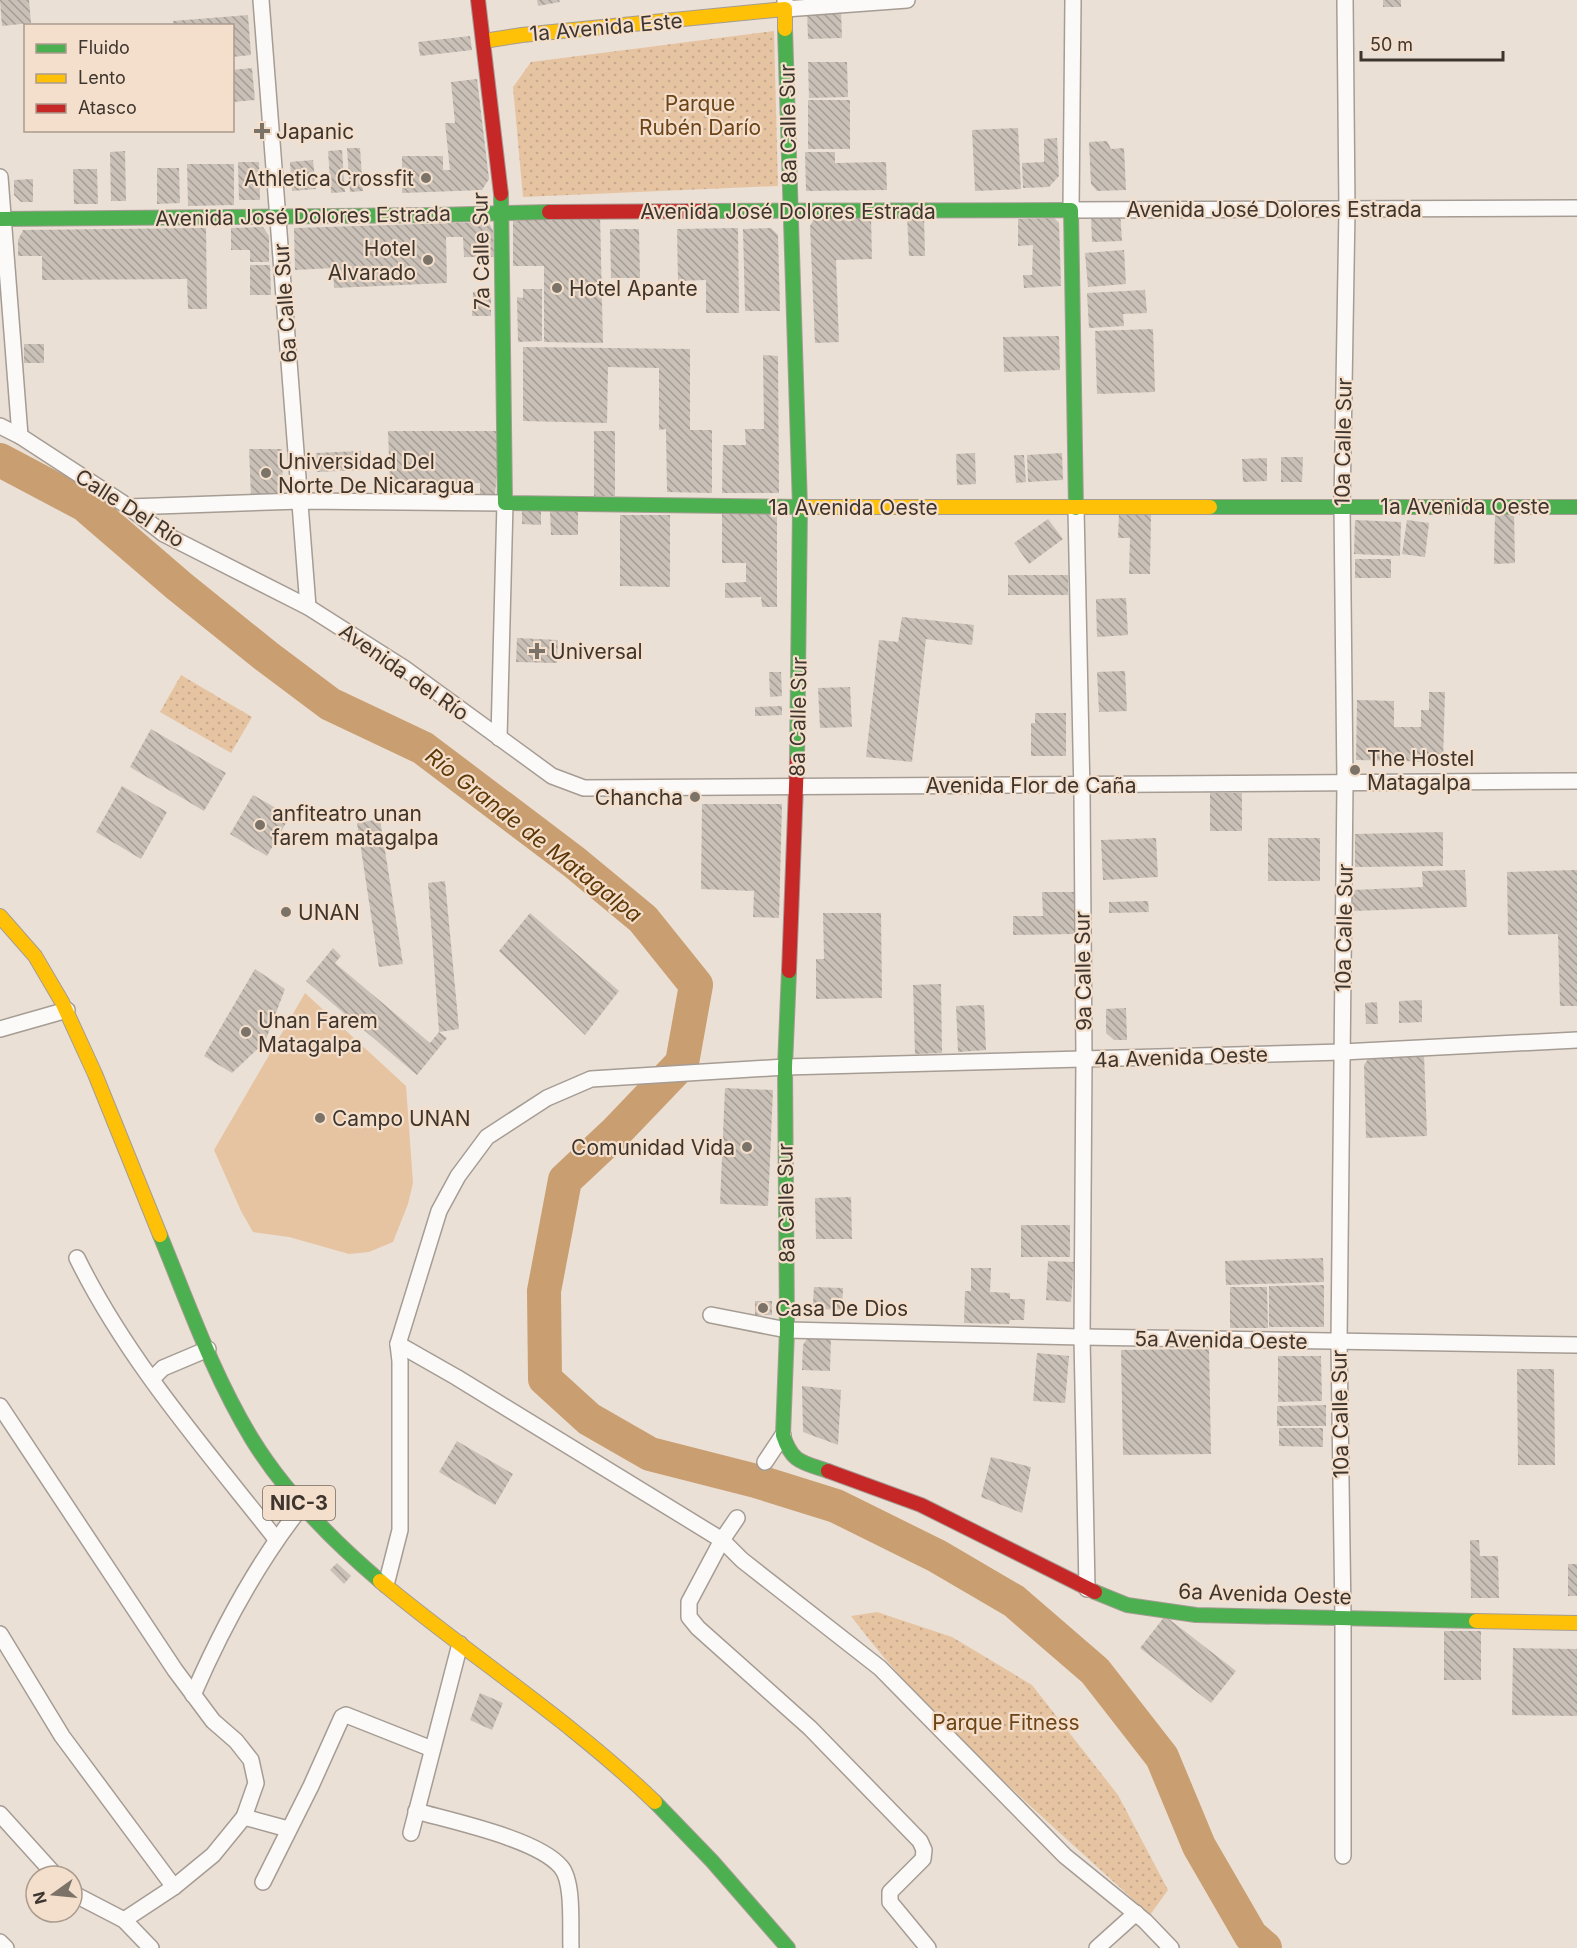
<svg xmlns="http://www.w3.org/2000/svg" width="1577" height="1948" font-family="Inter,sans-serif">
<defs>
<pattern id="park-dots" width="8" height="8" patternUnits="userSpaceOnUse" patternTransform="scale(1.5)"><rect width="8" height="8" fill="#e6c4a2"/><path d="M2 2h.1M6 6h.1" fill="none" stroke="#c6a98c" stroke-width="1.8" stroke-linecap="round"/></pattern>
<pattern id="building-back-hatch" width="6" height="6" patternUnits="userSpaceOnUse" patternTransform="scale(1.5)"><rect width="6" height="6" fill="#c9c0b7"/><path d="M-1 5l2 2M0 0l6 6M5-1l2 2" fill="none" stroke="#a59d95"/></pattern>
</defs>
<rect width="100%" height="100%" fill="#ebe0d5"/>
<path fill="#e6c4a2" d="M305 993 406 1086 413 1183 408 1204 393 1242 369 1252 349 1254 289 1237 253 1232 241 1211 214 1150Z"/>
<g fill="url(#park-dots)">
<path d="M774 31 778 186 523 197 513 87 531 62Z"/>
<path d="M181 675 252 717 231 753 160 712Z"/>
<path d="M877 1612 952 1637 1032 1685 1118 1795 1168 1890 1150 1915C1049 1821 933 1726 851 1616Z"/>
</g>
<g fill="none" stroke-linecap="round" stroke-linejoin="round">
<path stroke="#c99e71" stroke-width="34" d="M0 460 85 505 179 586 266 656 330 704 423 748 574 862 643 919 696 985 682 1063 615 1133 565 1180 544 1291 545 1379 589 1419 650 1454 756 1481 836 1506 937 1556 1014 1601 1095 1671 1162 1757 1199 1846 1251 1936 1265 1948"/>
</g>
<g fill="url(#building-back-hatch)">
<path d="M0 0H29L31 23 2 26Z"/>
<path d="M537 0H559L560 2 538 6Z"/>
<rect x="1383" y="0" width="18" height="7"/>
<path d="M841 10 842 38 808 39 807 11Z"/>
<path d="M248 15 251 55 232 57V26H173V21Z"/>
<path d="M470 36 472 50 420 56 418 42Z"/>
<path d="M808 62H847L848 97 809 98Z"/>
<path d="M252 68 255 100 232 102V70Z"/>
<path d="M477 79 489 179 482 190 402 193V156H443V170H450L445 123H455L451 82Z"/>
<rect x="808" y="100" width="42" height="49"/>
<path d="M1018 128 1021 189 975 191 972 130Z"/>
<path d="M1057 138 1059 176 1049 187 1023 188 1022 163 1044 162V139Z"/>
<path d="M1107 141 1111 149 1124 148 1126 190 1097 191 1091 184 1089 142Z"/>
<path d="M347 148H360L363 191 350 192Z"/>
<path d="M342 150 345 192 331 193 328 151Z"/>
<path d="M125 151 126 201H111L110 152Z"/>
<path d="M805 152H835V163L886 162 887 190 806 191Z"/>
<path d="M313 160 316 189 292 191 290 162Z"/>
<path d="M238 162H259L260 200H239Z"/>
<path d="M187 164H234V205L188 206Z"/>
<path d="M157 168H179L180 203 157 204Z"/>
<path d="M73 169H97L98 204H74Z"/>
<path d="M33 179V202H21L14 195V180Z"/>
<path d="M1120 211 1122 241 1092 242 1091 217Z"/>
<path d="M600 214 603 343 544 342V266H513V221Z"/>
<path d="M924 215 925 256H909L907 216Z"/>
<path d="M871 216 872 259 836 260 839 342 815 343 810 226 814 219Z"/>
<path d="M1054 218 1059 223 1061 286 1024 288 1023 275H1032L1033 245 1018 246V219Z"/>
<path d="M488 222 493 230 494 257H464L463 237H446L447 283 334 288 333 268 295 270 294 228Z"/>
<path d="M263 227 269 236V262H250V250H231V228Z"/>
<path d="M206 228 207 309H188L187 279 42 280V256H18V240L23 230Z"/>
<path d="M738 228 739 313H706V280L678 281 677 229Z"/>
<path d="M771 228 778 235 780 311H745L743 229Z"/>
<path d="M610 229H639L640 278H611Z"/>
<path d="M1124 250 1126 284 1088 287 1085 253Z"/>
<path d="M250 265H270L271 295H250Z"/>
<path d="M523 289H542V341L518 342 517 297 523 298Z"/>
<path d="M1145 290 1147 313 1123 314 1124 326 1089 328 1087 293Z"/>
<path d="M473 292H491V316H472Z"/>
<path d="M1153 329 1155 392 1097 394 1095 331Z"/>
<path d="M1059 336 1060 370 1004 372 1003 337Z"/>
<rect x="24" y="344" width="20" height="19"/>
<path d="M523 347 690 349V430H712V493L667 492 666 429 659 430V368L608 367 607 423 523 421Z"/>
<path d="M763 355 778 356 779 493H722L723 445H746L745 429H764Z"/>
<path d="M388 431H501L495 494 480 495V483L390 485Z"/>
<rect x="594" y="431" width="21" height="65"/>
<path d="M249 449H282L283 496 251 497Z"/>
<path d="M361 451 362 470 317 472 316 453Z"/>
<path d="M975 453 976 484 957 485 956 454Z"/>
<path d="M1062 453 1063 480 1028 482 1027 455Z"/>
<path d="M1014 455H1024L1026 482 1016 483Z"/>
<path d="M1281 457H1303L1302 482H1281Z"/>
<path d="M1267 458V481L1243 482 1242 459Z"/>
<path d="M522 511H541V525L522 524Z"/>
<path d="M550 511H578V535H551Z"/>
<path d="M722 511H777V607H762L761 597 725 598V583L746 582V563H722Z"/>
<path d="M1514 511 1515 563 1494 564 1495 512Z"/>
<path d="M1119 512 1151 513 1150 574H1129L1130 538H1118Z"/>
<path d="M620 515H670V587L620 586Z"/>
<path d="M1048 519 1063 539 1029 564 1014 543Z"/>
<path d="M1355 520 1401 522 1400 556 1354 554Z"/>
<path d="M1407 520 1429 523 1425 557 1402 554Z"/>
<rect x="1355" y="559" width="36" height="19"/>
<rect x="1008" y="575" width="60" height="20"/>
<path d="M1126 598 1128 635 1097 637 1096 599Z"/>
<path d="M902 617 974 625 972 645 926 639 912 762 866 757 879 640 898 642Z"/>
<path d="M517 638 558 640 557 663 516 662Z"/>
<path d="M1125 671 1127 711 1099 712 1097 672Z"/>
<path d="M769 672H781L782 696 770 697Z"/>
<path d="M850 687 852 727 820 728 818 688Z"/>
<path d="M1429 692H1445L1443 762 1356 760 1357 700 1394 701V727H1421V710H1429Z"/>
<path d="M782 706V715L755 716V707Z"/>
<path d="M1035 713H1066V756H1031V723H1035Z"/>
<path d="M151 729 226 773 204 811 130 767Z"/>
<path d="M122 786 167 812 141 859 96 832Z"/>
<rect x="1210" y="793" width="32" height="38"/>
<path d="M253 795 290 816 267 856 230 834Z"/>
<path d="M702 804H782L779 918 753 917 754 891 701 889Z"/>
<path d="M380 819 403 964 379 967 357 823Z"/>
<path d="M1443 832V866L1355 867V834Z"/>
<path d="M1156 838 1158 877 1103 880 1101 840Z"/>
<rect x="1268" y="838" width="52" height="43"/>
<path d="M1465 870 1467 907 1353 911 1352 890 1423 887 1422 871Z"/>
<path d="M1577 870V1006H1560L1558 934 1508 935 1507 872Z"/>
<path d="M445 881 459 1029 439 1032 447 1038 417 1075 306 981 333 948 341 956 335 963 430 1043 439 1032 428 883Z"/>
<path d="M1042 892H1075V934L1013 935V916H1043Z"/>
<path d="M1148 901 1149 912 1109 913V902Z"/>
<path d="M530 913 619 991 585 1035 499 951Z"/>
<path d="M823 913H881L882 998 816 999V959H824Z"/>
<path d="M255 969 285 989 265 1042 232 1073 204 1056Z"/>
<path d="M941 984 942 1053 915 1054 913 985Z"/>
<path d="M1422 1000V1022L1399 1023V1001Z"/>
<path d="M1377 1002 1378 1024H1366L1365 1003Z"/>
<path d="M984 1005 986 1050 958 1052 956 1006Z"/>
<path d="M1126 1008 1127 1040H1114L1106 1033V1009Z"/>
<path d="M1424 1054 1427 1136 1366 1138 1364 1065 1371 1055Z"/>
<path d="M725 1088 773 1090 768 1206 720 1204Z"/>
<path d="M851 1197 852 1239H816L815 1198Z"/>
<rect x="1021" y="1225" width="49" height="32"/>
<path d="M1323 1258 1324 1282 1226 1285 1225 1261Z"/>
<path d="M1048 1261 1074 1262 1071 1302 1046 1300Z"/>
<path d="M971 1268H991L990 1292 1010 1293V1299H1025L1024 1320H1010L1009 1324 964 1323 965 1291H971Z"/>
<path d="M1324 1285V1327H1269V1286Z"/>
<path d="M814 1287 843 1288 842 1310 817 1309 813 1304Z"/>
<path d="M1230 1287H1267L1268 1328H1230Z"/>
<rect x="755" y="1301" width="17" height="14"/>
<path d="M808 1337 831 1338 830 1371 802 1370 803 1345Z"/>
<path d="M1209 1349 1211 1454 1123 1455 1121 1350Z"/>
<path d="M1037 1353 1069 1356 1065 1403 1033 1401Z"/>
<path d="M1278 1356H1321L1322 1401 1278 1402Z"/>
<path d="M1517 1369H1554L1555 1465H1518Z"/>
<path d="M802 1386 841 1390 838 1445 803 1432Z"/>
<path d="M1326 1405V1426H1277V1406Z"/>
<path d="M1279 1428H1323V1447L1279 1446Z"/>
<path d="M457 1441 513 1474 495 1505 439 1472Z"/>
<path d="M991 1457 1031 1467 1022 1513 981 1497Z"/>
<path d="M1470 1540H1479L1480 1556H1498L1499 1598H1471Z"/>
<path d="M337 1563 351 1576 344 1584 330 1570Z"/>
<rect x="1568" y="1564" width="9" height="32"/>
<path d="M1165 1616 1236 1671 1211 1703 1140 1648Z"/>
<rect x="1444" y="1631" width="37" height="49"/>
<path d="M1513 1648 1577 1649V1716L1512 1715Z"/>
<path d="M480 1693 503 1703 492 1730 470 1720Z"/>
</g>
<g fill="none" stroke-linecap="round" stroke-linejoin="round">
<defs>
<g id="street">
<path d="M261 0 308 607"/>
<path d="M785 0V9L907 0"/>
<path d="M1073 0 1071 210 1577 208"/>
<path d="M0 177 20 436"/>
<path d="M0 426 20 436 129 507 164 534 308 607 404 668 552 776 584 788 1577 781"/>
<path d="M129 507 300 501 505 503 499 738"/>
<path d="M1076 508 1082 795 1084 1059 1082 1337 1087 1589"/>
<path d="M0 1029 67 1010"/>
<path d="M77 1258C127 1360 206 1450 276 1539"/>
<path d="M711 1315 787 1330 1082 1337 1577 1345"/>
<path d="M398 1344 456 1377 722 1540 742 1560 880 1668 1065 1856 1145 1921 1171 1948"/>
<path d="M152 1379 163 1368 208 1349"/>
<path d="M0 1406 175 1670 213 1721 236 1741 251 1760 256 1783 244 1817 213 1855 174 1887 124 1920"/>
<path d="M765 1462 783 1435"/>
<path d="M737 1518 722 1540 689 1602V1617L698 1628 810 1728 920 1841 924 1850 923 1859 890 1892V1902L928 1948"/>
<path d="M386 1585 400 1530V1361L398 1344 439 1211 458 1176 487 1137 547 1098 591 1079 785 1067 1342 1052 1577 1040"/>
<path d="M0 1634 62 1736 174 1887"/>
<path d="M193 1695C222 1628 257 1563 302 1506"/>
<path d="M416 1811C451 1821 538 1839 561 1867 574 1882 570 1928 571 1948"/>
<path d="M0 1814 56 1876"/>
<path d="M244 1817 288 1829"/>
<path d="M411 1833 460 1644"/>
<path d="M1343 1856V1618L1339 1342 1345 783 1342 505 1347 209 1345 0"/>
<path d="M263 1882 311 1786 342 1717 346 1715 432 1749"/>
<path d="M72 1893 124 1920 151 1948"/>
<path d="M0 1942 6 1948"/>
<path d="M1097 1948 1136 1913"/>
</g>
<g id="fast">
<path d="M785 29 800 507 797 760"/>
<path d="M501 194 505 503 804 507"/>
<path d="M707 211 1071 210 1076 508"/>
<path d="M0 219 437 215 549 212"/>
<path d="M1210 507H1577"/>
<path d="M789 971 785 1067 787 1330 783 1435C792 1463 802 1462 828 1471"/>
<path d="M160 1235C188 1303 213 1375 252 1439 285 1493 332 1540 380 1581"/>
<path d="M1095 1592 1127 1605 1196 1615 1476 1621"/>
<path d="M655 1802 712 1861 788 1948"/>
</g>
<g id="slow">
<path d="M484 41 522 35 785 9V29"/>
<path d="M804 507H1210"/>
<path d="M0 916 35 956 62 1002 95 1074 160 1235"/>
<path d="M380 1581C470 1656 570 1720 655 1802"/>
<path d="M1476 1621 1577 1623"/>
</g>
<g id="jam">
<path d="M478 0 501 194"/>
<path d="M549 212 707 211"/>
<path d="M789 971 797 760"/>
<path d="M828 1471 921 1505 1095 1592"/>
</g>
</defs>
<use href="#street" stroke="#a59c94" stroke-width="18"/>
<use href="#fast" stroke="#a59c94" stroke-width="16"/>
<use href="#slow" stroke="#a59c94" stroke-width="16"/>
<use href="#jam" stroke="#a59c94" stroke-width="16"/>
<use href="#street" stroke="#fcfaf9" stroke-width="15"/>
<use href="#fast" stroke="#4caf50" stroke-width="14"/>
<use href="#slow" stroke="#ffc107" stroke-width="14"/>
<use href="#jam" stroke="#c62828" stroke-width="14"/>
</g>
<g fill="#7b7268" stroke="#f4dfcc" stroke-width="2">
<path d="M259 122h6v6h6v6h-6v6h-6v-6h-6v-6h6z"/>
<circle cx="426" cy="178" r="6"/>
<circle cx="428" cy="260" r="6"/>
<circle cx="557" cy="288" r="6"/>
<circle cx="266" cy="473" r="6"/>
<path d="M534 642h6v6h6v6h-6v6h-6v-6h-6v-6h6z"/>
<circle cx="1355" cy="770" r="6"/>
<circle cx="695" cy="797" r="6"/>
<circle cx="260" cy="825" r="6"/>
<circle cx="286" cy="912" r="6"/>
<circle cx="246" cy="1032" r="6"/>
<circle cx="320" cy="1118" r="6"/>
<circle cx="747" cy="1147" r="6"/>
<circle cx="763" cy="1308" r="6"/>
</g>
<g text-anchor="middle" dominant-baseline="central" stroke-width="4.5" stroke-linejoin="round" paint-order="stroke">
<rect fill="#f4dfcc" stroke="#75695d" stroke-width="1.5" x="263" y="1486" width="72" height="34" rx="4.5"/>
<g font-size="20" font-weight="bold" fill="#3e362e">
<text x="299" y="1503">NIC-3</text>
</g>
<g font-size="21" fill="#3e362e" stroke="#f4dfcc">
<text transform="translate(606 27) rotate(-5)">1a Avenida Este</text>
<text transform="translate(788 124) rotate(-91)">8a Calle Sur</text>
<text x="1274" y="209">Avenida José Dolores Estrada</text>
<text x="788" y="211">Avenida José Dolores Estrada</text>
<text transform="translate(303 216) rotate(-1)">Avenida José Dolores Estrada</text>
<text transform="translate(481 251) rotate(-91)">7a Calle Sur</text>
<text transform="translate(285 303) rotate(-94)">6a Calle Sur</text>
<text transform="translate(1343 442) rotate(-89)">10a Calle Sur</text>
<text x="1465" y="506">1a Avenida Oeste</text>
<text x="853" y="507">1a Avenida Oeste</text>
<text transform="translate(130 508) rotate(33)">Calle Del Rio</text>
<text transform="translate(404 672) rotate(35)">Avenida del Río</text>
<text transform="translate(798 717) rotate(-89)">8a Calle Sur</text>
<text x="1031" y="785">Avenida Flor de Caña</text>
<text transform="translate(1344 928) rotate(-89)">10a Calle Sur</text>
<text transform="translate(1083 971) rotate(-91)">9a Calle Sur</text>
<text transform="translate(1181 1057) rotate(-2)">4a Avenida Oeste</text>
<text transform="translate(786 1203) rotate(-91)">8a Calle Sur</text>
<text transform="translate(1221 1340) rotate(1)">5a Avenida Oeste</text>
<text transform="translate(1340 1414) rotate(-91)">10a Calle Sur</text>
<text transform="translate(1265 1594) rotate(2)">6a Avenida Oeste</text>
</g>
<g font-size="21" fill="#6c4417" stroke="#f4dfcc">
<text x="700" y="103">Parque<tspan x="700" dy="24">Rubén Darío</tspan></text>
<text x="1006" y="1722">Parque Fitness</text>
</g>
<g font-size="21" fill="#3e362e" stroke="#f4dfcc" text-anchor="start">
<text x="276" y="131">Japanic</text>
<text x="414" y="178" text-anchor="end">Athletica Crossfit</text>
<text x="416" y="248" text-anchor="end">Hotel<tspan x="416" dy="24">Alvarado</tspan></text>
<text x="569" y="288">Hotel Apante</text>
<text x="278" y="461">Universidad Del<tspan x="278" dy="24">Norte De Nicaragua</tspan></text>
<text x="550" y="651">Universal</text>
<text x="1367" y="758">The Hostel<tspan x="1367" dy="24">Matagalpa</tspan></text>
<text x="683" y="797" text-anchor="end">Chancha</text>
<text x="272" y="813">anfiteatro unan<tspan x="272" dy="24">farem matagalpa</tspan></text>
<text x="298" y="912">UNAN</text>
<text x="258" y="1020">Unan Farem<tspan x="258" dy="24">Matagalpa</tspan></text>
<text x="332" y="1118">Campo UNAN</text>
<text x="735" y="1147" text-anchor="end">Comunidad Vida</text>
<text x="775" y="1308">Casa De Dios</text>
</g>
<g font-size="22" font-style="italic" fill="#5e3806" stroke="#f4dfcc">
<text transform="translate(534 835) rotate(38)">Río Grande de Matagalpa</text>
</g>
</g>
<rect x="24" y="24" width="210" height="108" fill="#f4dfcc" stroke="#ab9b8d" stroke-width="1.5"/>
<rect x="36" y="44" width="30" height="9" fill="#4caf50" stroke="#ab9b8d" stroke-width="1.5"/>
<text x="78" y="54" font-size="18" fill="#3e362e">Fluido</text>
<rect x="36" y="74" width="30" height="9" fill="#ffc107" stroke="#ab9b8d" stroke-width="1.5"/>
<text x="78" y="84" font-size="18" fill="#3e362e">Lento</text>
<rect x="36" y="104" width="30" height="9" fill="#c62828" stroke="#ab9b8d" stroke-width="1.5"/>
<text x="78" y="114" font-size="18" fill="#3e362e">Atasco</text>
<g transform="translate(54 1894) rotate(255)"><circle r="28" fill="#f4dfcc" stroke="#ab9b8d" stroke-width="1.5"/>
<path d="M0-4.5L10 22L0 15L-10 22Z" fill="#7b7268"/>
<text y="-9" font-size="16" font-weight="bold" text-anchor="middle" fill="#3e362e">N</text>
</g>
<path d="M1361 51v9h142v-9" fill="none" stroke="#3e362e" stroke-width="3"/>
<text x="1370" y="51" font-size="18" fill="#3e362e" stroke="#f4dfcc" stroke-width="4.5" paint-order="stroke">50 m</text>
</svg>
